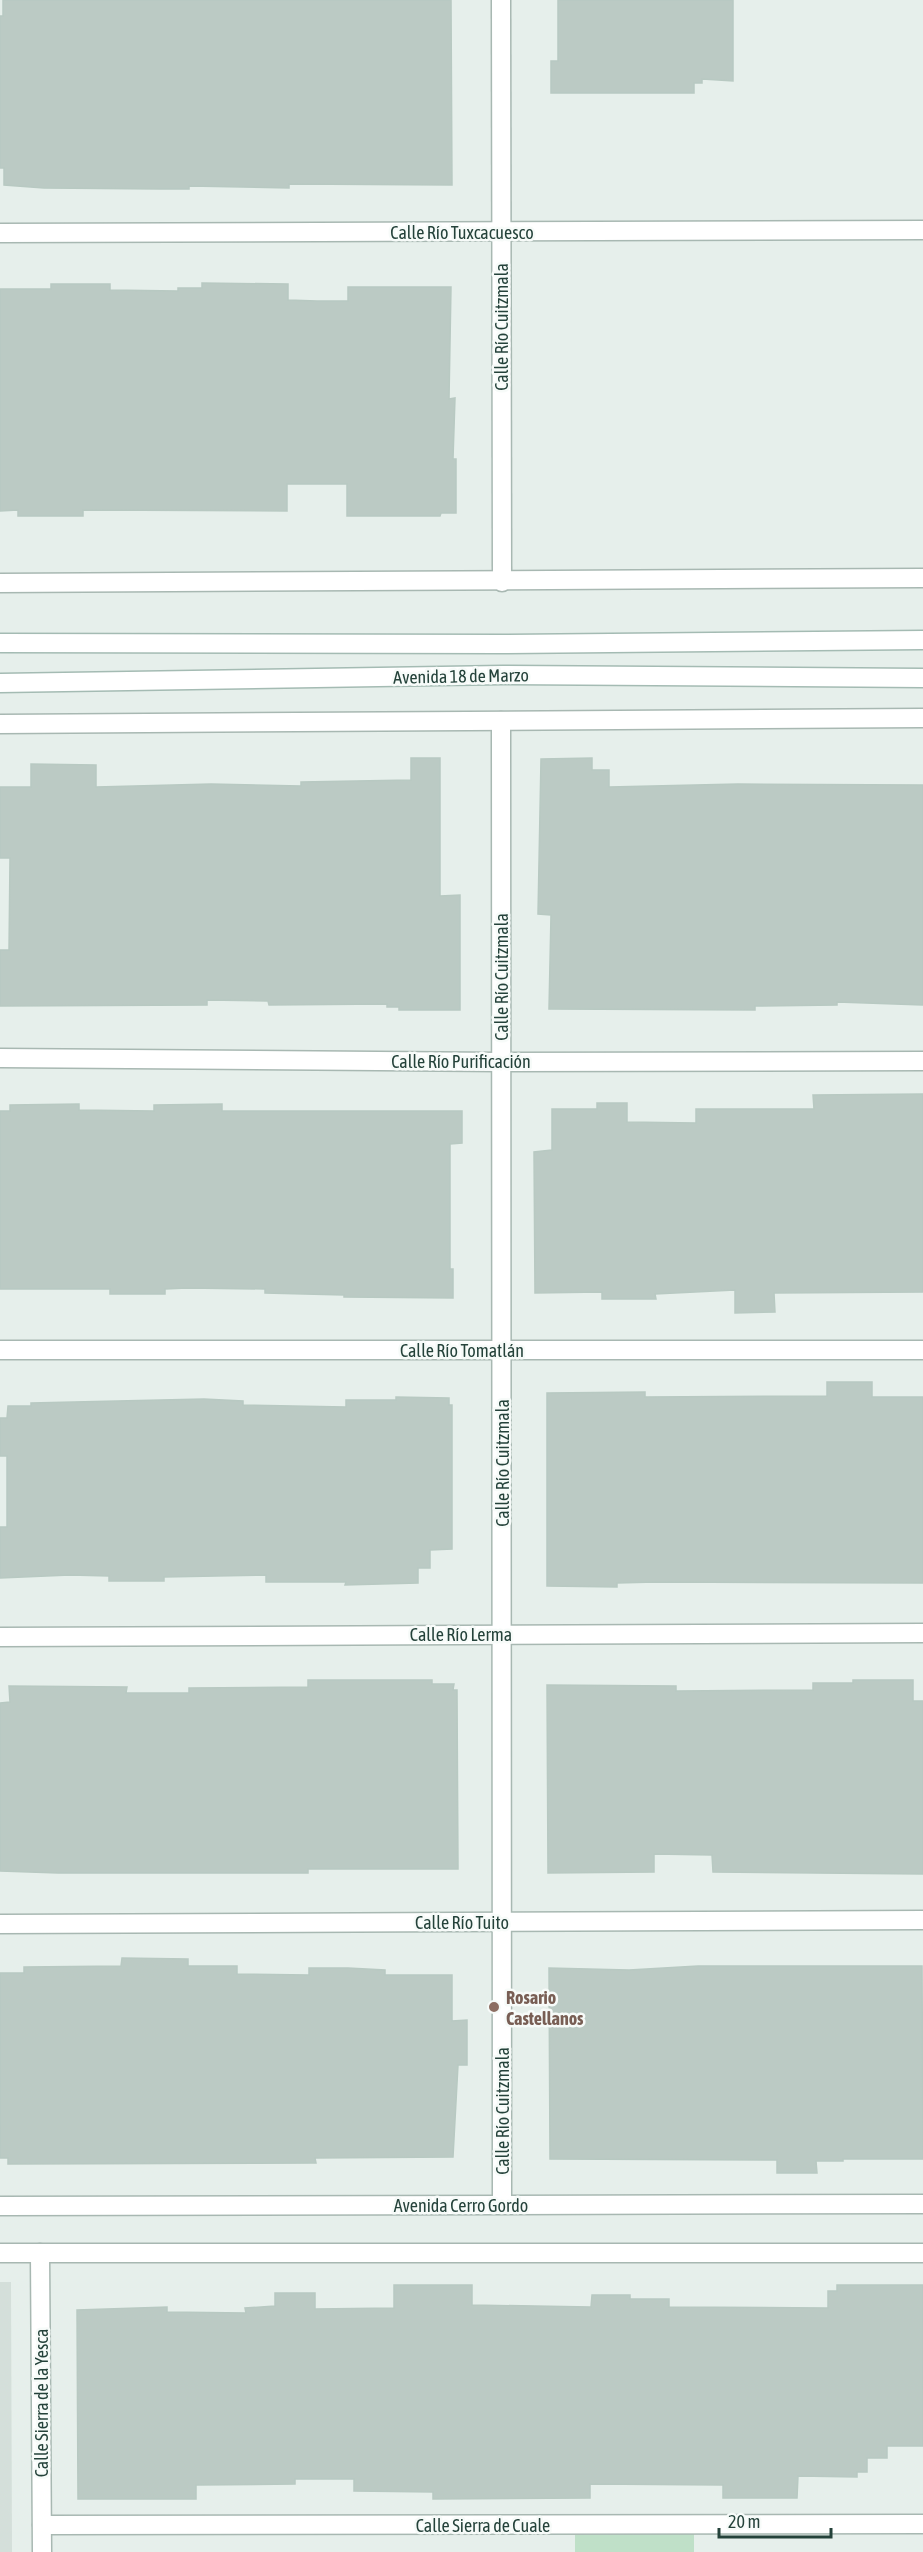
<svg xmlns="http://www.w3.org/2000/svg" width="923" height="2552" font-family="'Asap Condensed',sans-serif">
<rect width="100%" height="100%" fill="#e6efeb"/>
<path fill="#d4dfda" d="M0 2282H11L12 2552H0Z"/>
<path fill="#bfe0c8" d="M694 2534V2552H575V2535Z"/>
<g fill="#bbcac4" stroke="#b8c9c2" stroke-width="1.5">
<path d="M3 0H451L452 185 289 184V188L189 186V189H159L44 188 4 185V168H0V16H3Z"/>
<path d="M558 0H733V81L702 79V83H694V93H551V61H558Z"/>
<path d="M202 283 288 284V300L317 301H348V287H451L449 399 455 398 453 459H456V513H441L440 516H347V484H287V511L83 510V516H18V510L0 511V289H51V284H110V290L178 291V288H202Z"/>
<path d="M411 758H440V896L460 895V1010H399V1007H387V1004L269 1005 268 1001 207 1000V1005L0 1006V950H9L10 858H0V787H31V764L96 765V787L211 784 301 786V782L411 780Z"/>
<path d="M592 758V770H609V787L738 784 923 785V1005L837 1002V1005L755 1006V1010L549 1009 551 915 538 914 541 759Z"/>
<path d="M923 1094V1292L774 1293 775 1312 735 1313V1290L655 1294 656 1299H602V1292L535 1293 534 1152 552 1150V1109H597V1103H627V1122L696 1123V1109H814L813 1095Z"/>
<path d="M79 1104V1110L154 1111V1105L222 1104V1111H462V1143L450 1144V1269H453V1298L344 1297V1295L265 1293V1289L187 1288 165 1289V1294H110V1289H0V1111H10V1105Z"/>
<path d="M827 1382H872V1397H923V1583L656 1582 617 1583V1587L547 1586V1393L645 1392V1397L827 1396Z"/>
<path d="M396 1397 449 1398V1405H452V1549L430 1550V1568H418V1583L345 1585 346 1582H266V1575L164 1577V1581H109V1576L70 1575 0 1578V1527H7V1456H0V1418H7L8 1406H31V1403L204 1399 243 1401V1405L346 1407V1400H396Z"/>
<path d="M308 1680H432V1684H454L453 1690H457L458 1869H308V1873H58L0 1871V1703L10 1702 9 1686 127 1687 126 1693H189V1688L308 1687Z"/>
<path d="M853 1680H913V1701H923V1874L713 1872 712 1855 654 1854V1872L548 1873 547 1685 676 1686V1691L813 1690V1683H853Z"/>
<path d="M122 1958 188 1959V1966H237V1974L309 1975V1968H348L385 1970V1975H452V2021L467 2020V2065H458L453 2157 315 2158 316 2163 8 2164V2158H0V1973H24V1967L121 1966Z"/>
<path d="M698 1966H922L923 2159H843V2161H816L817 2173H777V2160L550 2159 549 1968 629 1970Z"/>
<path d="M394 2285H472V2305L591 2307 592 2295H630V2299H669V2307L828 2308V2291H837V2285H923V2446H887V2458H867V2472H857V2477L798 2476 797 2498H723V2485L590 2484V2498L433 2499V2492L354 2491V2479H295V2484L196 2485V2499H78L77 2310 167 2307V2312L246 2313 245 2308 275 2306V2293H315V2309L394 2308Z"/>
</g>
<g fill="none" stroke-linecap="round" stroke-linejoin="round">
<defs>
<g id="street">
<path d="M501 0 502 582"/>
<path d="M0 233 923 230"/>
<path d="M0 583 923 578"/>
<path d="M501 721 502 2204"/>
<path d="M0 724 923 718"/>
<path d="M0 1058 501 1062 923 1061"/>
<path d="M0 1350H923"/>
<path d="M0 1637 923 1633"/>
<path d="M0 1924 923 1920"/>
<path d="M0 2206 923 2204"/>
<path d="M0 2253H923"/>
<path d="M40 2253 42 2552"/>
<path d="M42 2525 923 2524"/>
</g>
<g id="secondary">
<path d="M0 643 502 644 923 640"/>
<path d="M0 683 503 675 923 678"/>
</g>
</defs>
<use href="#street" stroke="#a8b8b2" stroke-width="21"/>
<use href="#secondary" stroke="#a4bbb3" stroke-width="21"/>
<use href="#street" stroke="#fff" stroke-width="18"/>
<use href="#secondary" stroke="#fff" stroke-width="18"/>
</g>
<circle fill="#8d6e63" stroke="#f7fbf9" stroke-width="2" cx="494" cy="2007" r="6"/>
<g text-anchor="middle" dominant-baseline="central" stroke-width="5" stroke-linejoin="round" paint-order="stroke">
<g font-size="18" fill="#24423a" stroke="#f7fbf9">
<text x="462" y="232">Calle Río Tuxcacuesco</text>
<text transform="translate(501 327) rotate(-90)">Calle Río Cuitzmala</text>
<text transform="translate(461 676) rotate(-1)">Avenida 18 de Marzo</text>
<text transform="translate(501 977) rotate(-90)">Calle Río Cuitzmala</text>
<text x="461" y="1061">Calle Río Purificación</text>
<text x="462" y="1350">Calle Río Tomatlán</text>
<text transform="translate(502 1463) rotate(-90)">Calle Río Cuitzmala</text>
<text x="461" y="1634">Calle Río Lerma</text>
<text x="462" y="1922">Calle Río Tuito</text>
<text transform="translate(502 2111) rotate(-90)">Calle Río Cuitzmala</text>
<text x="461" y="2205">Avenida Cerro Gordo</text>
<text transform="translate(41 2403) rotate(-90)">Calle Sierra de la Yesca</text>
<text x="483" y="2525">Calle Sierra de Cuale</text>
</g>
<g font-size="18" font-weight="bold" fill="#785e54" stroke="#f7fbf9" text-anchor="start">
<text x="506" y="1997">Rosario<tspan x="506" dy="21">Castellanos</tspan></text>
</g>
</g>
<path d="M719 2528v9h112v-9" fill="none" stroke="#24423a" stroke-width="3"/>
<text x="728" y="2528" font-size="18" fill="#24423a" stroke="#f7fbf9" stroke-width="4.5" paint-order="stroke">20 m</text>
</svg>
